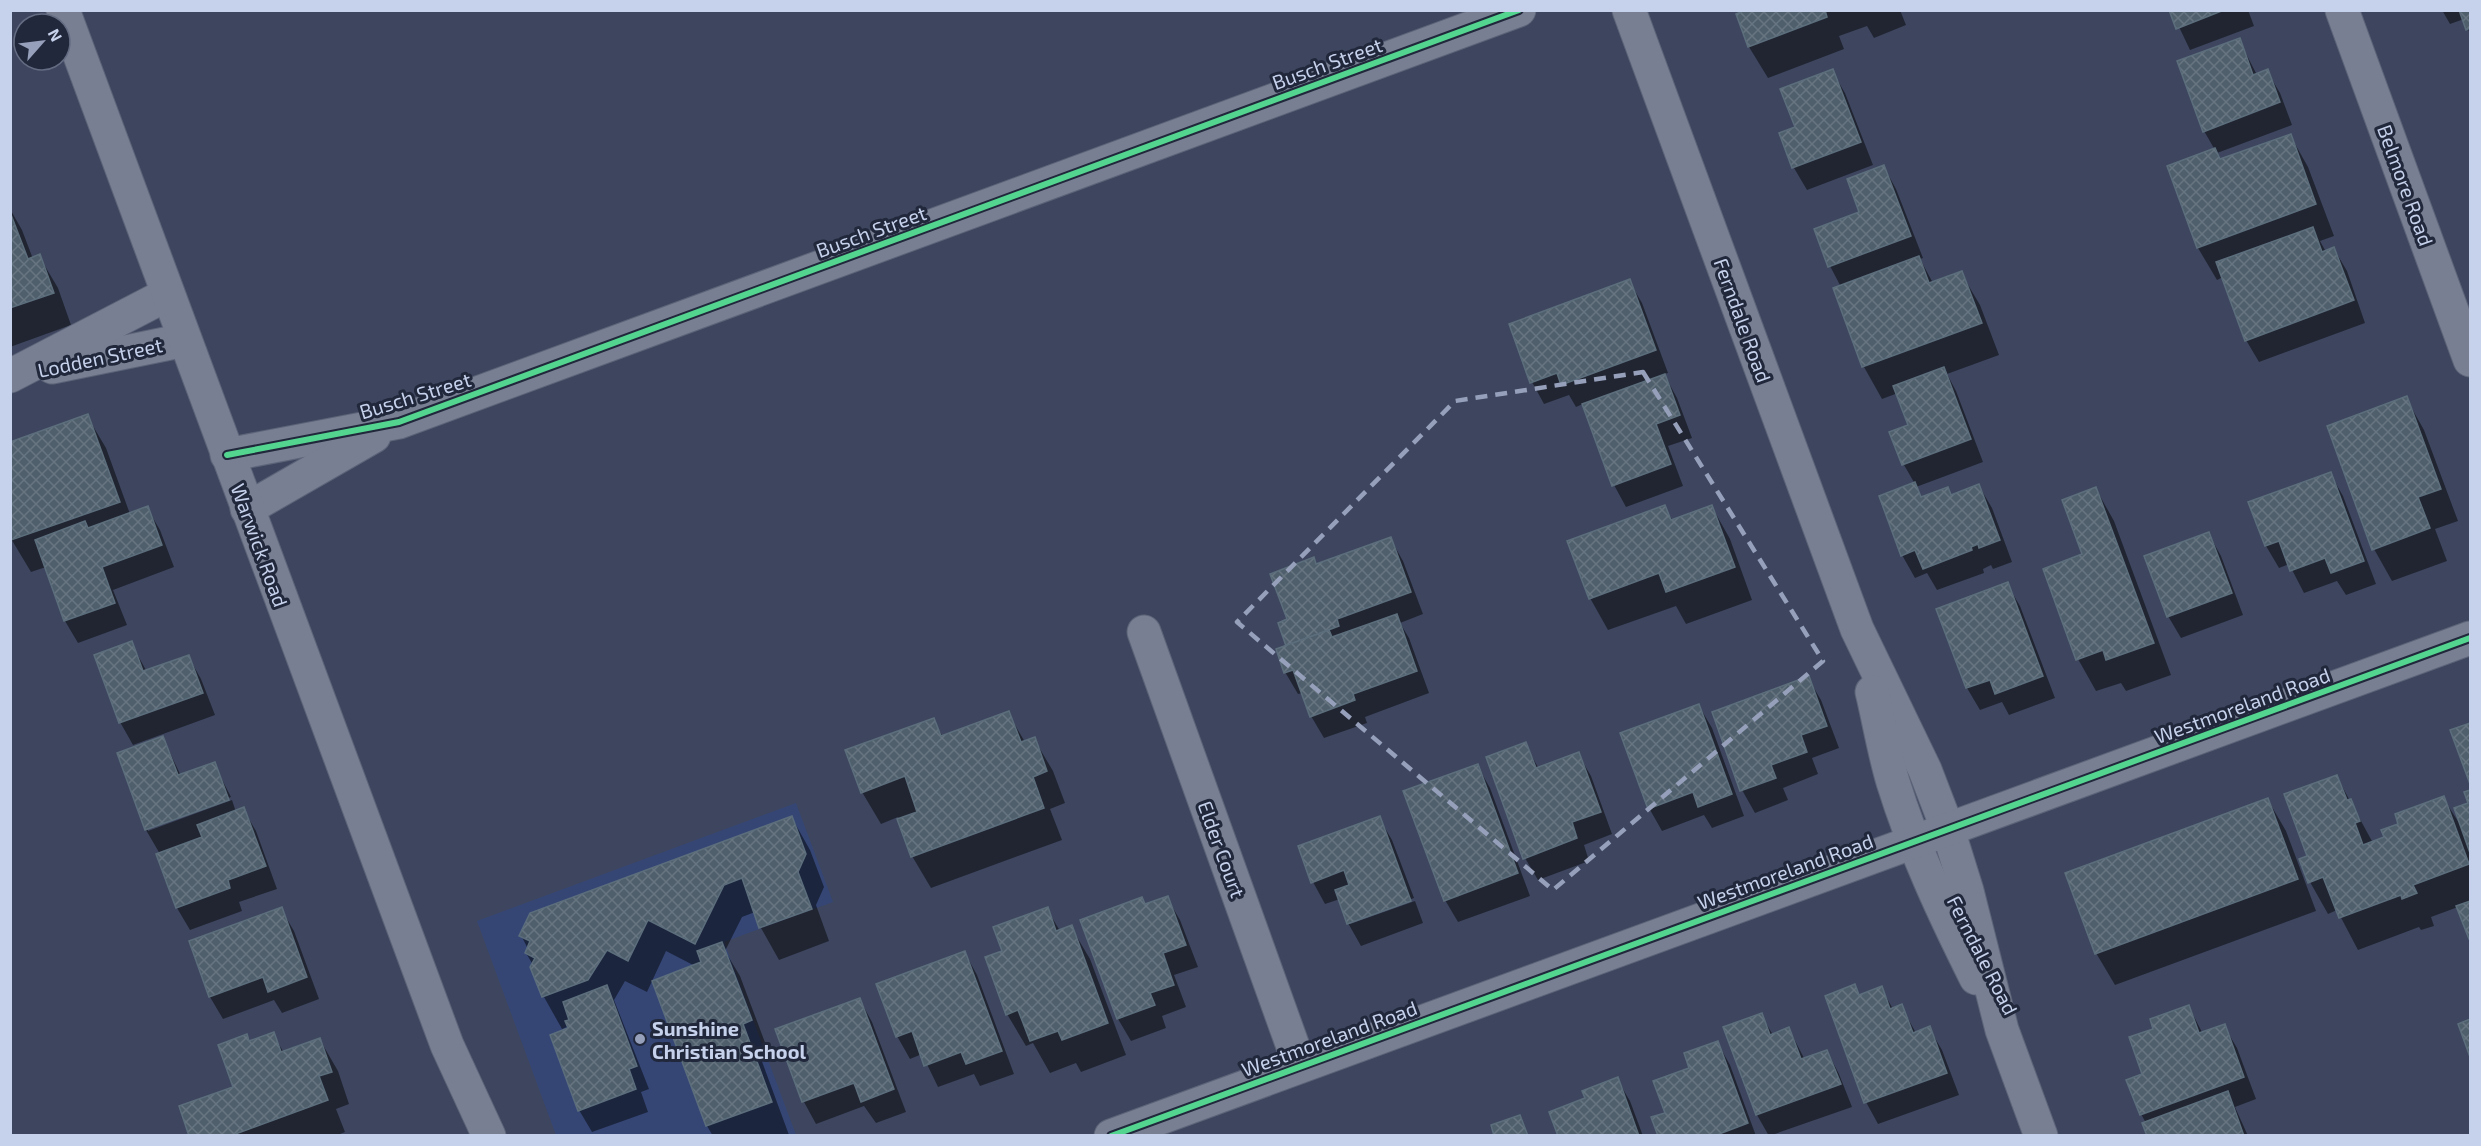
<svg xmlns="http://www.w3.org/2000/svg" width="2481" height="1146" font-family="'Exo 2',sans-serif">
<defs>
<pattern id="building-cross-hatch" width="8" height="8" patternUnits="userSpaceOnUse" patternTransform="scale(1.5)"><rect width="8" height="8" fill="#4f5f6c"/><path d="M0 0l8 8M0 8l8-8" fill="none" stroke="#677581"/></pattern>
</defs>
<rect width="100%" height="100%" fill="#3e465f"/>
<path fill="#354675" d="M796 803 833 902 724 942 796 1135H556L477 921Z"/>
<g fill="#0007">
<path d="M1750 10H1900L1906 25 1874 38 1867 26 1839 36 1844 49 1768 78 1749 47 1738 15Z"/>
<path d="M2171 10H2248L2254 26 2190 50Z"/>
<path d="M2442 10H2470V34L2464 19 2450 24Z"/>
<path d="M2239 40 2257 75 2267 71 2280 93 2292 125 2217 153 2221 161 2290 135 2308 167 2334 236 2320 241 2326 252 2334 249 2347 271 2365 323 2259 362 2246 340 2223 277 2217 280 2198 248 2168 167 2215 150 2204 131Z"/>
<path d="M1832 71 1845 93 1873 165 1807 190 1794 168 1781 134 1797 128Z"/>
<path d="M1884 167 1896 189 1923 258 1920 259 1933 283 1961 273 1980 305 1999 355 1947 374 1956 391 1983 462 1916 487 1922 498 1952 496 1979 486 1992 508 2012 562 1993 569 1991 565 1983 569 1984 573 1937 590 1927 573 1915 578 1902 555 1915 484 1904 465 1891 433 1910 426 1898 393 1882 399 1864 367 1835 289 1841 287 1830 266 1816 230 1861 213Z"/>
<path d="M10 209 22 230 33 259 39 256 58 288 71 325 10 347Z"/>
<path d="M1629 281 1642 303 1668 373 1664 374 1677 398 1692 438 1668 446 1683 486 1626 507 1614 485 1583 404 1576 407 1569 395 1544 404 1532 382Z"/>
<path d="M2406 398 2424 430 2458 521 2435 529 2447 561 2392 581 2374 549Z"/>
<path d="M87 416 106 448 130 514 147 508 160 530 174 567 113 590 127 625 78 643 65 621 46 567 31 572 10 537V443Z"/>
<path d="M2330 473 2343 496 2376 584 2346 595 2337 581 2304 593 2289 564 2279 568 2266 546Z"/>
<path d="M2096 489 2114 521 2171 675 2126 691 2121 683 2096 691 2078 659 2084 555Z"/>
<path d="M1664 507 1673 521 1712 507 1730 539 1752 600 1686 624 1676 606 1608 630 1590 598Z"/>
<path d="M2208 533 2221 556 2243 615 2181 638 2168 616Z"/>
<path d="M1390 538 1403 561 1423 614 1400 623 1409 638 1429 693 1365 717 1367 723 1324 738 1311 716 1303 693 1298 694 1285 672 1289 620 1316 565Z"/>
<path d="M2007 584 2020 606 2055 698 2009 715 2002 702 1980 710 1967 688 1938 610Z"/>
<path d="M131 643 147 672 188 656 201 679 215 715 133 745 120 722Z"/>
<path d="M1808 678 1821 700 1839 748 1812 758 1818 774 1783 788 1788 800 1755 813 1742 790 1714 713Z"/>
<path d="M1699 706 1712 728 1744 816 1712 828 1704 815 1662 831 1649 808Z"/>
<path d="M1008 713 1025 742 1034 739 1053 771 1065 803 1050 809 1062 840 931 888 912 856 898 817 881 824 862 792 933 720 943 737Z"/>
<path d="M2470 725V780L2452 731Z"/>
<path d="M163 738 181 776 214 764 231 797 148 828V831L232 800 236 812 243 809 256 831 277 889 239 902 242 911 190 930 177 908 160 854 146 830 119 754Z"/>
<path d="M1525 744 1539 769 1578 754 1591 776 1612 834 1584 845 1589 861 1538 880 1525 858Z"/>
<path d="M1477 765 1490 788 1530 896 1458 922 1445 900Z"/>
<path d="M2337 777 2373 843 2386 838 2400 825 2443 798 2463 829 2456 809 2470 804 2466 793 2470 791V940L2458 907 2431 917 2434 926 2421 930 2419 927 2358 950 2337 910 2328 914 2310 882 2309 857Z"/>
<path d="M2268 800 2286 831 2316 911 2115 985 2096 953Z"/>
<path d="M792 818 810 850 824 887 816 905 829 941 779 960 761 928 755 912 742 917 725 951 740 976 769 1053 760 1056 789 1135 713 1136 707 1126 654 981 695 966 666 951 647 992 625 981 614 1000 649 1089 641 1092 648 1112 592 1132 579 1110 570 1029 569 1026 562 1029 544 997 532 967 533 965 526 953 528 949 521 935Z"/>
<path d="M1379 818 1392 840 1414 898 1350 921V924L1415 901 1423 923 1361 946 1348 923 1340 899 1325 904 1313 882Z"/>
<path d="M1167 898 1180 920 1198 967 1174 975 1186 1007 1162 1016 1166 1028 1131 1041 1118 1019 1082 921 1145 906Z"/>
<path d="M281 909 294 931 319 999 282 1013 274 1000 223 1019 210 997 190 942Z"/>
<path d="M1047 909 1060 931 1071 927 1090 959 1126 1055 1081 1072 1076 1063 1050 1073 1033 1043 1026 1046 1007 1014 1004 952Z"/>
<path d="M965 953 977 975 1014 1074 980 1086 974 1074 938 1087 922 1054 910 1059 897 1036Z"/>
<path d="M1854 986 1860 996 1881 988 1893 1009 1901 1006 1916 1033 1929 1028 1942 1050 1959 1095 1878 1124 1866 1102Z"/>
<path d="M860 1000 872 1022 906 1112 876 1123 864 1106 816 1124 804 1102 777 1030Z"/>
<path d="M2189 1007 2203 1034 2224 1026 2237 1048 2256 1099 2235 1107 2248 1136H2148L2146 1123 2141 1114 2144 1075 2155 1030Z"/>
<path d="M1761 1015 1773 1035 1789 1029 1805 1060 1827 1051 1839 1074 1852 1107 1769 1136 1757 1115 1725 1028Z"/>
<path d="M273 1034 284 1053 320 1040 338 1071 349 1104 336 1109 345 1132 335 1136H190L235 1088 246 1036 250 1042Z"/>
<path d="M1717 1042 1730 1065 1756 1136H1660L1667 1114 1691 1069Z"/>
<path d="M1617 1079 1630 1101 1643 1136H1559L1586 1099Z"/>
</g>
<g fill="url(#building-cross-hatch)" stroke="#5c6e7c" stroke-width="1.5">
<path d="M1746 10H1825L1827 17 1748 47 1736 14Z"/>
<path d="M2169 10H2224L2176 29Z"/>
<path d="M2459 10H2470V28L2466 30Z"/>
<path d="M2240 38 2253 75 2268 69 2280 102 2203 132 2177 61Z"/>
<path d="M1833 69 1861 142 1792 168 1779 133 1795 127 1780 89Z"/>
<path d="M2291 134 2316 204 2197 248 2167 166 2215 148 2220 159Z"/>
<path d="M1884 165 1911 236 1828 267 1814 229 1859 212 1847 179Z"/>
<path d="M10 212 28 259 40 254 54 293 10 308Z"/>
<path d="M2313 227 2322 252 2334 247 2354 300 2245 341 2216 262Z"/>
<path d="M1919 256 1929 283 1962 271 1982 323 1862 367 1833 288Z"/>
<path d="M1630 279 1656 350 1561 385 1557 373 1530 383 1509 324Z"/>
<path d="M1944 367 1971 439 1902 465 1889 432 1908 425 1893 386Z"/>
<path d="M1665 374 1680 415 1656 424 1671 464 1612 486 1582 404Z"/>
<path d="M2407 396 2441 489 2418 497 2430 528 2372 550 2327 426Z"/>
<path d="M88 414 120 502 11 540 10 442Z"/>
<path d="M2331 472 2364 561 2331 573 2325 558 2290 571 2279 541 2265 546 2248 502Z"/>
<path d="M1915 482 1921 497 1948 487 1951 495 1979 484 2000 540 1979 548 1978 544 1971 547 1972 550 1923 569 1915 550 1901 556 1879 496Z"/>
<path d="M2096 487 2154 643 2106 660 2103 650 2076 660 2043 569 2082 554 2062 500Z"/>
<path d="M1665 505 1671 520 1712 505 1735 567 1666 592 1659 573 1589 599 1567 541Z"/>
<path d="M148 506 162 545 102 567 115 603 64 621 35 540 85 521 88 528Z"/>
<path d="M2209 532 2232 593 2167 617 2144 556Z"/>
<path d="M1391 537 1411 592 1337 619 1339 626 1286 646 1278 623 1287 619 1270 574 1314 557 1316 564Z"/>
<path d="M2008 582 2043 676 1995 694 1990 680 1966 688 1936 609Z"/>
<path d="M1397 614 1417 671 1353 694 1355 700 1310 717 1293 670 1284 673 1276 649 1329 630 1332 637Z"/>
<path d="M132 641 143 671 189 655 203 693 119 723 94 655Z"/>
<path d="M1809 676 1827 726 1801 735 1807 752 1771 765 1776 778 1740 791 1712 712Z"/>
<path d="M1699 704 1732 794 1698 807 1693 792 1648 809 1620 733Z"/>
<path d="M1009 711 1021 742 1035 737 1047 771 1033 777 1044 808 911 857 897 819 917 812 905 776 861 793 845 750 934 718 941 736Z"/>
<path d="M2470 723V784L2450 730Z"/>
<path d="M163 736 178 775 215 762 229 800 145 830 117 753Z"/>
<path d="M1526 742 1536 768 1579 752 1601 812 1572 822 1577 838 1523 859 1486 757Z"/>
<path d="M1478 764 1518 873 1444 901 1403 791Z"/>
<path d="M2337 775 2347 800 2351 799 2360 821 2355 823 2363 845 2384 837 2381 830 2398 824 2395 814 2444 796 2469 864 2413 885 2417 893 2402 899 2401 895 2339 918 2323 877 2308 883 2299 859 2307 856 2284 794Z"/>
<path d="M2470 790V853L2454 808 2468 803 2464 792Z"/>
<path d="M2268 798 2298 879 2095 954 2065 873Z"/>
<path d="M244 807 266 866 228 880 230 888 176 908 156 854 202 837 197 825Z"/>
<path d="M792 816 806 854 798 872 812 909 759 928 742 878 724 885 695 944 648 920 628 961 607 950 588 980 542 997 530 967 535 958 525 953 530 941 519 936 530 913Z"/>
<path d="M1380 816 1411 901 1347 924 1335 890 1349 885 1344 870 1311 883 1298 846Z"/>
<path d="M1168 896 1186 945 1163 953 1174 985 1150 993 1155 1005 1117 1019 1080 920 1142 897 1145 904Z"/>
<path d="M2470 901V939H2469L2456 906Z"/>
<path d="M282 907 307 977 268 992 263 977 209 997 189 941Z"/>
<path d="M1048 907 1056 931 1072 925 1108 1023 1062 1040 1058 1031 1030 1041 1018 1010 1006 1015 985 957 1002 951 993 927Z"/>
<path d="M722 942 752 1020 743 1024 772 1102 706 1126 652 981 701 962 697 951Z"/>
<path d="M965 951 1002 1051 966 1064 961 1052 924 1066 912 1031 896 1037 876 984Z"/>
<path d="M1855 984 1859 995 1882 986 1890 1009 1902 1004 1913 1033 1930 1026 1947 1073 1864 1103 1825 996Z"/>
<path d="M607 985 637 1066 629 1069 636 1089 578 1111 550 1035 568 1028 565 1021 569 1020 563 1002Z"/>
<path d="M860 998 894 1089 861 1102 854 1083 802 1102 775 1029Z"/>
<path d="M2189 1005 2199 1033 2225 1024 2244 1077 2140 1115 2126 1080 2142 1074 2129 1037 2153 1029 2150 1019Z"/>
<path d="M1762 1013 1770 1035 1789 1027 1801 1059 1827 1050 1841 1084 1756 1115 1723 1027Z"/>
<path d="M2470 1019V1057L2458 1024Z"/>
<path d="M274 1032 281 1052 320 1038 332 1072 319 1076 328 1100 230 1136H189L179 1106 233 1087 218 1045 247 1034 249 1041Z"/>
<path d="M1718 1041 1748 1123 1714 1136H1658L1651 1117 1665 1113 1653 1081 1689 1068 1684 1053Z"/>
<path d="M1618 1077 1639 1136H1558L1549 1112 1585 1098 1582 1091Z"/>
<path d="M2228 1091 2244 1136H2147L2142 1123Z"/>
<path d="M1520 1115 1528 1136H1494L1491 1125Z"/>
</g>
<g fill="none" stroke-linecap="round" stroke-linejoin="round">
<defs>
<g id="street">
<path d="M1629 10 1857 629 1925 770 1948 830 1967 891 2002 1030 2041 1136"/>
<path d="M2342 10 2470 360"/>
<path d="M52 367 185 340"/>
<path d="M10 376 168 294"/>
<path d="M227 455 399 422 1519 10"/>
<path d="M247 509 374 436"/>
<path d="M1144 632 1300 1066"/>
<path d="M1872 692C1879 721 1884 752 1893 782 1914 850 1944 914 1976 978"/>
<path d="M1111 1136 2470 638"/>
</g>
<path id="secondary" d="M63 10 447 1045 489 1136"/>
</defs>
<use href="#street" stroke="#5c6479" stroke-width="35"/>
<use href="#secondary" stroke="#5c6479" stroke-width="35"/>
<use href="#street" stroke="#787f92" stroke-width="33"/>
<use href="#secondary" stroke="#787f92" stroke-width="33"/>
<defs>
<g id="cycleway">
<path d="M227 455 399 422 1519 10"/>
<path d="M1111 1136 2470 638"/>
</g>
</defs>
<use href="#cycleway" stroke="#21283c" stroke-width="10"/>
<use href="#cycleway" stroke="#53d58f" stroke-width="6"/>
</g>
<path fill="none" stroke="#96a0ba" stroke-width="4.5" stroke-dasharray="12 8" stroke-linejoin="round" d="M1643 372 1823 661 1553 890 1237 622 1455 401Z"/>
<circle fill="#96a0ba" stroke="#21283c" stroke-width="2" cx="640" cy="1039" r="6"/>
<g text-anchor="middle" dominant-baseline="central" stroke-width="6" stroke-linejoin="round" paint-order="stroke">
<g font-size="20" fill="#c6d1eb" stroke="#21283c">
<text transform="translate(1327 63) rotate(-20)">Busch Street</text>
<text transform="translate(2406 185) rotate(70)">Belmore Road</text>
<text transform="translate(871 231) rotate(-20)">Busch Street</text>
<text transform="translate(1743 320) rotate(70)">Ferndale Road</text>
<text transform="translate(100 357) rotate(-12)">Lodden Street</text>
<text transform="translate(415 395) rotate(-17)">Busch Street</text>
<text transform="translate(260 545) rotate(70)">Warwick Road</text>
<text transform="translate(2242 705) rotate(-20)">Westmoreland Road</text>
<text transform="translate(1222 849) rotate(70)">Elder Court</text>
<text transform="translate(1785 871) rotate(-20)">Westmoreland Road</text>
<text transform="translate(1983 955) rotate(63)">Ferndale Road</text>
<text transform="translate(1329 1038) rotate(-20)">Westmoreland Road</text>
</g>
<g font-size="20" font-weight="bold" fill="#c6d1eb" stroke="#21283c" text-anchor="start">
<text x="652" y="1028">Sunshine<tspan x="652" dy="23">Christian School</tspan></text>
</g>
</g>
<rect width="2481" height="1146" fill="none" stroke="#c6d1eb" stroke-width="24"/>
<g transform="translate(42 42) rotate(62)"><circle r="28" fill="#21283c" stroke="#636c82" stroke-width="1.5"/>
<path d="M0-4.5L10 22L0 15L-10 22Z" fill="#96a0ba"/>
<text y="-9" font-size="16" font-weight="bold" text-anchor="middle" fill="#c6d1eb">N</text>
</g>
</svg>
